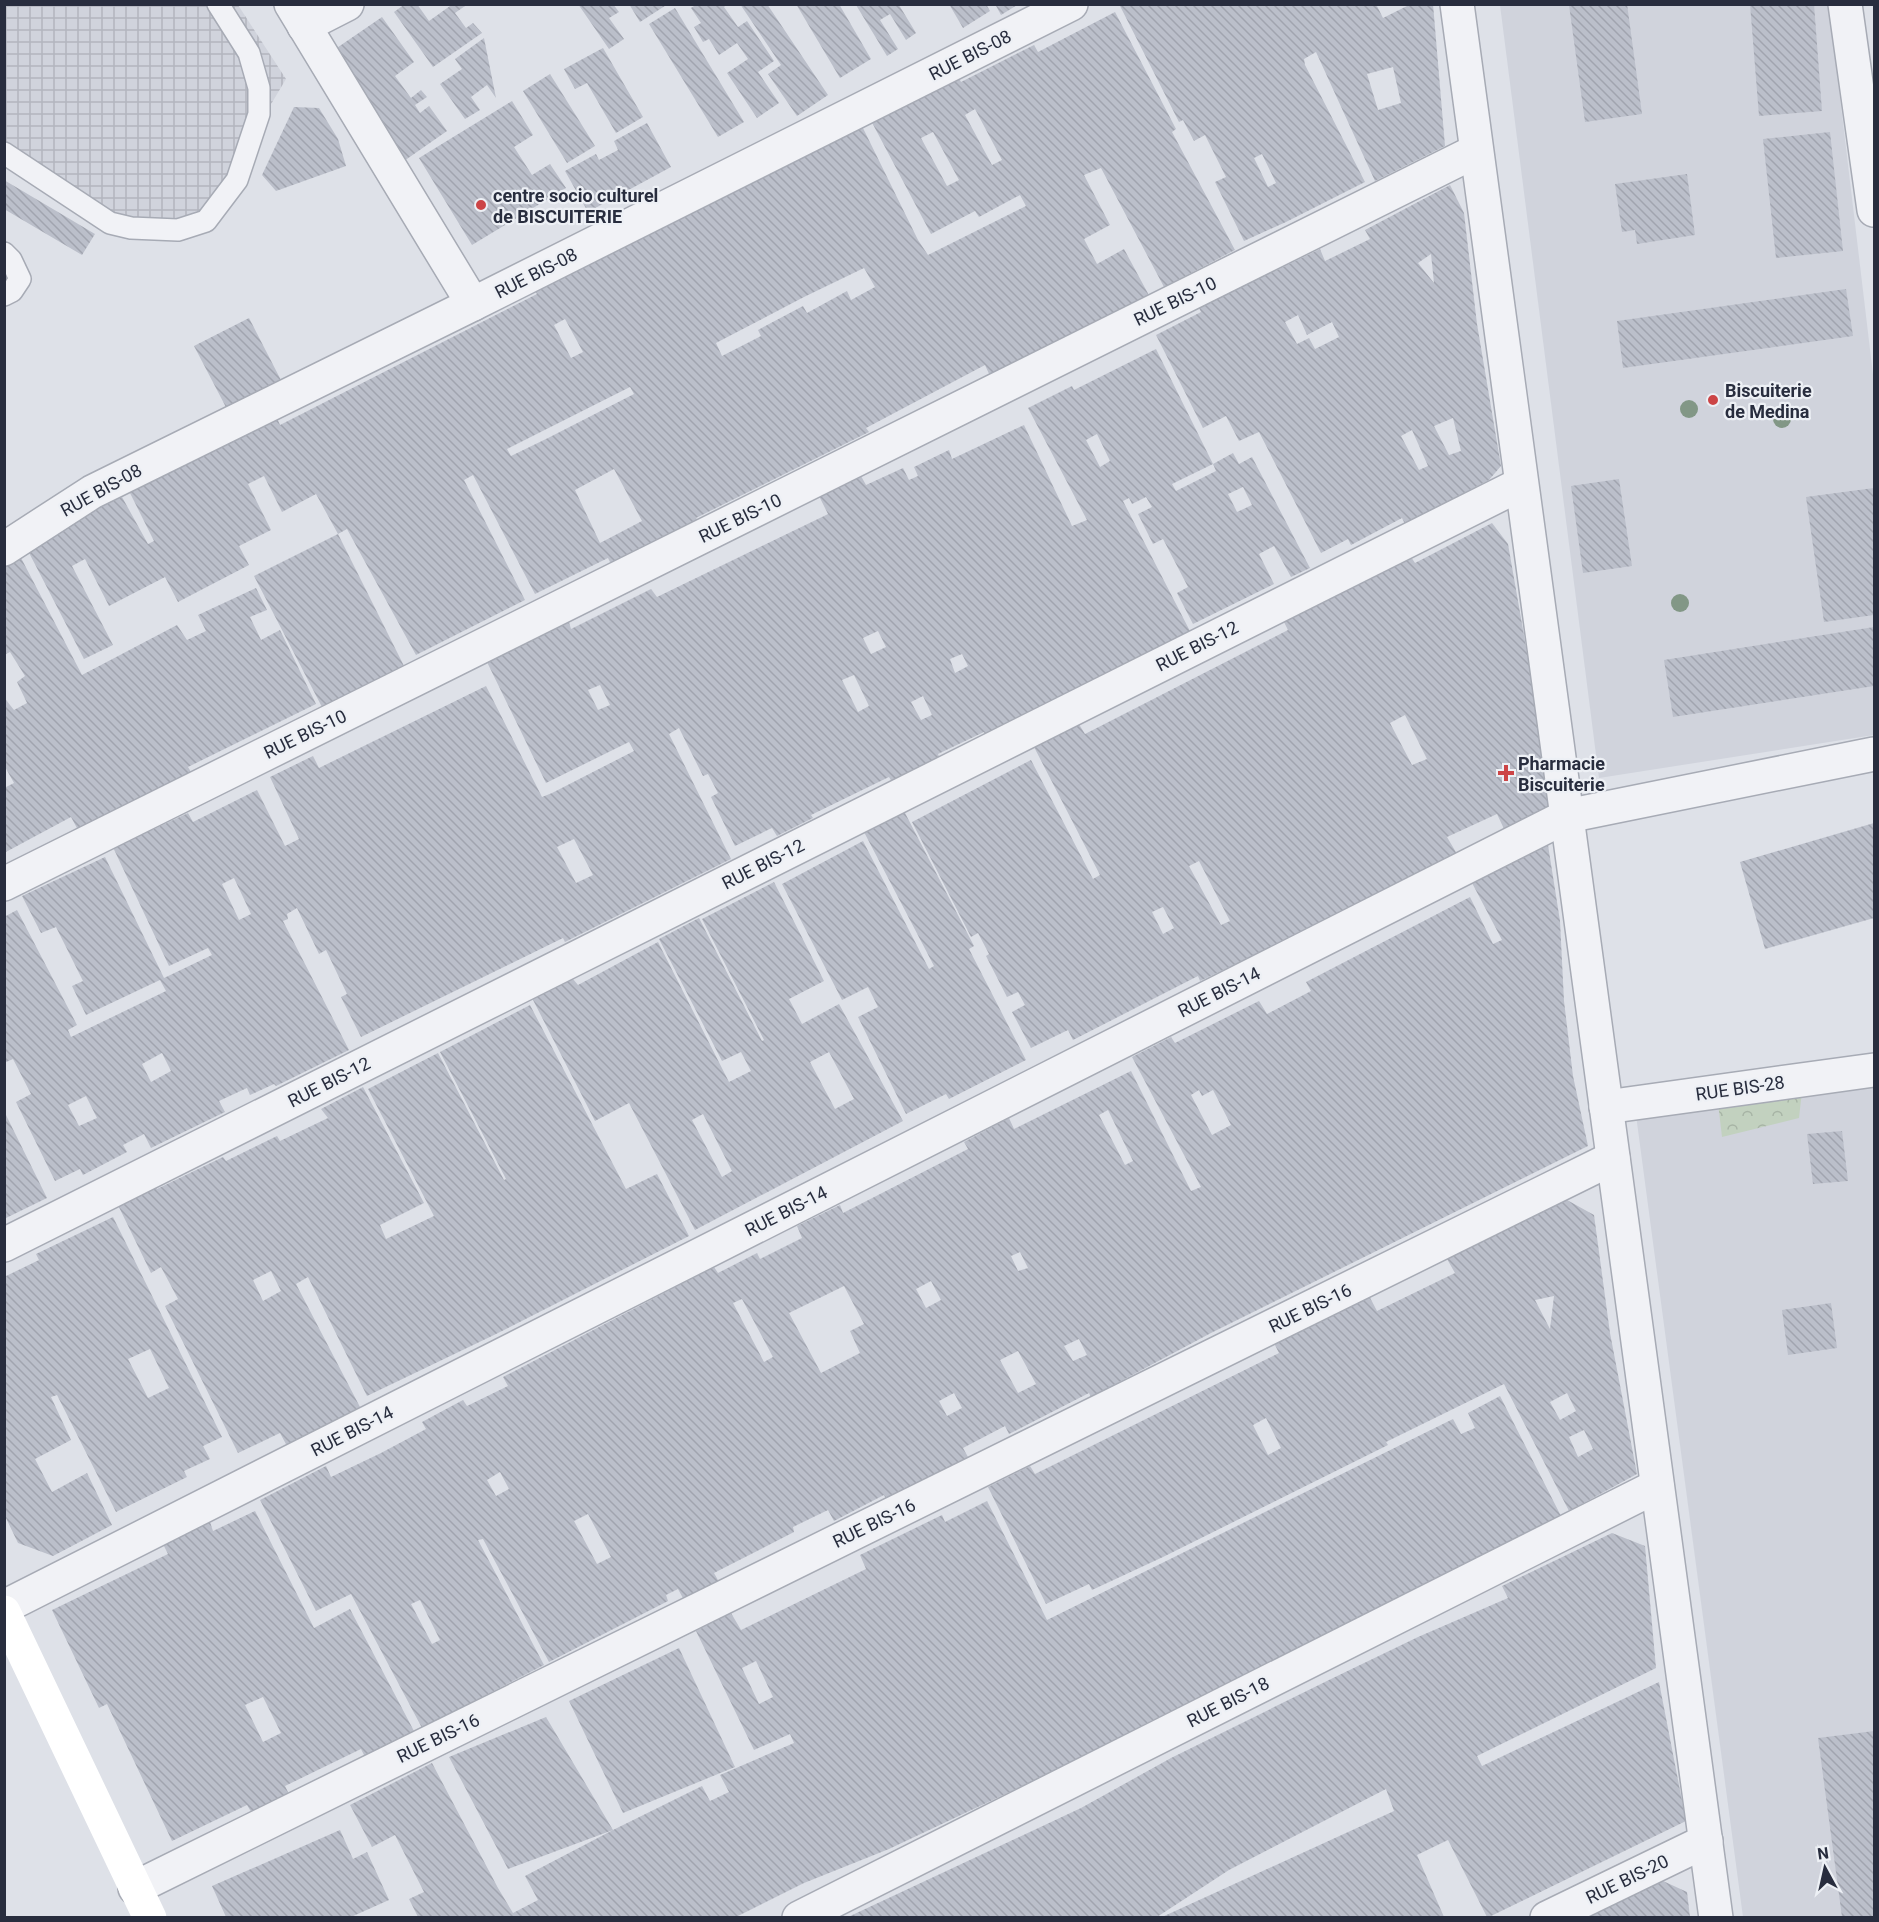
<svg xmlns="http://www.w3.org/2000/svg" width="1879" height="1922" font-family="Roboto,sans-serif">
<defs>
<pattern id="industrial-grid" width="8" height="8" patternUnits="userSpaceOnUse" patternTransform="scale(1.5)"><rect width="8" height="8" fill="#d0d3dc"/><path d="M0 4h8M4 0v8" fill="none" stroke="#b3b5be"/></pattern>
<pattern id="park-crowns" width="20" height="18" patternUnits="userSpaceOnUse" patternTransform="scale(1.5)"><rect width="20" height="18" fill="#c2d1bf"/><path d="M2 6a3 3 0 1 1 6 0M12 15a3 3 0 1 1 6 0" fill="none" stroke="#a7b4a5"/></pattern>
<pattern id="building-back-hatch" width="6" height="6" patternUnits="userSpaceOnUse" patternTransform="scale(1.5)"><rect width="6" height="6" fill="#bbbfca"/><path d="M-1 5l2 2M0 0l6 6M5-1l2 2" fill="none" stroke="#a1a4af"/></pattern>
</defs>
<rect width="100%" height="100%" fill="#dee1e8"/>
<g fill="#d0d3dc">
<path d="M1500 5H1829L1874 383V735L1599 778Z"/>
<path d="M1874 1081V1917H1743L1636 1115Z"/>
</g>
<path fill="url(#industrial-grid)" d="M4 5H238L286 79 206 214 184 241 81 199 5 151Z"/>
<path fill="url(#park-crowns)" d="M1802 1091 1799 1118 1722 1137 1718 1103Z"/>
<g fill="url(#building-back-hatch)" fill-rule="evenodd">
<path d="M405 4H417L429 21 450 6 449 4H464L465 6 455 13 466 28 473 23 482 33 433 67 394 12Z"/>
<path d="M578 4H613L619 12 609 18 624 39 609 49Z"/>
<path d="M629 4H668L640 22Z"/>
<path d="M697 4H727L724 7 738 27 747 21 774 61 758 72 779 103 757 118 727 73 748 59 737 43 719 55 709 39 703 42 694 27 701 23 691 8Z"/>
<path d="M740 4H767L828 95 797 116 768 74 781 65Z"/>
<path d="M796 4H839L871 59 840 78Z"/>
<path d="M949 4H986L990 11 963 28Z"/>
<path d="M995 4H1019L1001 15Z"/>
<path d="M1119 4H1376L1383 18 1411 4H1433L1445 146 1375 181 1316 52 1304 59 1305 65 1365 182 1286 222 1244 241 1215 182 1226 177 1205 135 1194 141 1183 120 1179 122ZM1393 67 1401 103 1378 110 1367 74ZM1262 154 1276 183 1268 187 1254 158Z"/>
<path d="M1627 4 1642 114 1585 122 1569 5Z"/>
<path d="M1750 4H1814L1822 111 1759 116Z"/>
<path d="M856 5H899L916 33 906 40 890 14 880 20 898 49 887 56Z"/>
<path d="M675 8 744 122 718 137 649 24Z"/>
<path d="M1115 12 1176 129 1172 132 1235 250 1164 287 1101 168 1084 175 1110 225 1084 239 1097 264 1124 249 1151 299 1077 337 1075 332 990 376 985 365 866 428 869 432 696 518 701 523 613 568 608 558 535 594 473 475 464 480 525 600 416 655 347 529 338 534 316 494 282 512 264 476 248 484 271 530 239 546 249 565 178 602 165 577 109 606 85 559 72 566 113 645 84 659 25 545 122 497 148 544 154 541 127 487 274 411 280 425 537 294 534 290 860 122 918 240 928 255 1026 206 1020 195 979 217 975 211 931 234 868 115 955 70 961 82 1034 45 1038 52ZM975 109 1002 160 992 165 965 115ZM933 132 959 180 947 186 921 138ZM864 268 875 287 851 300 847 291 807 313 803 306 758 330 761 336 722 356 716 343 804 297ZM565 319 583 352 571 358 554 325ZM630 387 634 394 548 438 511 456 507 449ZM614 469 642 521 600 543 575 490Z"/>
<path d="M382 17 414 62 395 76 411 98 421 90 427 97 415 105 420 113 429 106 447 131 404 161 328 54Z"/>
<path d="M484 38 496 98 487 85 471 97 480 110 465 119 440 84 462 69 455 59Z"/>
<path d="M603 48 643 117 616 133 587 83 575 89 564 69Z"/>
<path d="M550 74 595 146 567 163 523 91Z"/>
<path d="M512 101 533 135 514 147 532 175 550 164 566 188 472 245 419 158Z"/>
<path d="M294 107 319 108 338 139 346 166 276 191 262 175Z"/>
<path d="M647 123 671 167 588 212 565 171 596 154 599 160 618 150 614 141Z"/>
<path d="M1830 132 1843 251 1776 258 1763 139Z"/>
<path d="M1687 174 1695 235 1637 244 1635 230 1622 232 1615 184Z"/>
<path d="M4 180 95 234 82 255 4 209Z"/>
<path d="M1450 185 1464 213 1477 324 1501 466 1489 480 1405 524 1402 518 1351 545 1348 539 1321 553 1259 432 1239 441 1226 416 1203 428 1156 335 1201 312 1196 302 1271 264 1275 271 1320 249 1325 261 1370 239 1365 230ZM1431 254 1434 283 1418 263ZM1298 315 1307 335 1332 322 1339 337 1315 349 1309 338 1297 344 1285 322ZM1453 418 1461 451 1449 455 1434 426ZM1412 430 1428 466 1419 470 1401 436Z"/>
<path d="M1846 289 1853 336 1623 368 1617 321Z"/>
<path d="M249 318 284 386 229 413 194 346Z"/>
<path d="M1156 349 1213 464 1172 484 1176 491 1216 471 1213 464 1233 453 1239 464 1252 457 1310 568 1291 577 1274 546 1259 554 1274 584 1193 624 1177 593 1188 587 1163 539 1153 544 1138 514 1152 507 1146 497 1132 504 1129 498 1123 501 1193 637 986 737 984 732 938 754 940 759 892 782 889 777 811 815 813 818 777 836 772 828 735 846 711 797 718 793 708 774 703 776 679 728 669 734 731 859 565 942 563 938 361 1037 341 997 347 994 326 950 319 954 297 908 287 914 288 919 283 921 349 1050 276 1086 274 1084 250 1095 247 1088 219 1101 225 1112 151 1148 144 1134 123 1145 127 1152 83 1175 80 1169 55 1181 16 1102 31 1094 13 1059 4 1063V917L17 910 77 1025 68 1030 71 1037 166 991 160 980 86 1015 72 986 83 981 56 927 41 933 22 896 105 857 164 978 212 955 208 948 169 966 110 841 150 822 152 830 188 813 193 822 257 790 285 846 299 839 270 777 313 756 319 768 486 686 542 797 552 793 634 751 629 742 546 783 486 660 568 619 571 629 651 589 657 597 822 517 828 514 819 496 861 476 866 485 903 468 909 480 918 476 914 467 949 450 952 459 1024 425 1072 526 1087 520 1028 408 1072 386 1074 390ZM1097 434 1110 461 1100 467 1086 440ZM1243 487 1252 505 1237 512 1228 494ZM878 631 886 647 871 654 863 638ZM962 654 968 666 955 673 950 659ZM854 675 869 706 858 712 842 680ZM600 685 610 705 598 710 588 690ZM923 696 932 715 921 720 911 702ZM574 839 593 875 576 883 557 847ZM234 878 251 914 239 920 222 884ZM162 1053 171 1071 151 1082 142 1064ZM86 1096 97 1118 79 1126 68 1105Z"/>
<path d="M1619 479 1632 566 1583 573 1571 486Z"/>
<path d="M1874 488V615L1824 622 1806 497Z"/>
<path d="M1492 523 1508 544 1529 664 1549 806 1505 831 1497 814 1447 837 1457 854 1326 921 1200 981 1198 976 1073 1040 1068 1030 1031 1048 1012 1012 1025 1005 1018 992 1007 997 986 956 989 954 978 933 971 937 912 822 1031 760 1093 879 1100 875 1033 745 1077 721 1085 734 1288 630 1283 620 1326 597 1367 581 1411 557 1415 563ZM1405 715 1427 759 1412 765 1390 723ZM1199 861 1230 921 1221 925 1189 866ZM1163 907 1174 928 1163 934 1152 912Z"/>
<path d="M338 534 405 668 323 709 254 576Z"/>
<path d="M19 554 82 675 177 625 187 640 206 631 198 615 256 588 267 610 250 617 261 640 280 630 316 704 188 767 191 772 78 830 71 817 4 853V788L14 783 4 765V701L6 700 14 710 27 703 17 682 25 676 10 652 4 655V564Z"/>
<path d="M1874 627V686L1673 717 1664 660Z"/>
<path d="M904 811 974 946 969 949 1026 1060 949 1099 946 1094 906 1114 858 1017 878 1007 868 987 842 1000 782 884 863 841 929 969 934 966 864 832Z"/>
<path d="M1874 823V918L1765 949 1740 862Z"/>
<path d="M1548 845 1560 921 1564 1001 1573 1076 1588 1146 1211 1333 1091 1397 1089 1393 1009 1434 1005 1426 963 1448 968 1457 886 1499 884 1495 834 1521 828 1510 793 1527 794 1532 714 1573 719 1582 684 1600 678 1589 666 1595 668 1601 549 1662 483 1539 478 1540 544 1665 422 1728 351 1594 316 1611 260 1500 326 1466 331 1477 381 1453 426 1429 422 1422 463 1400 467 1406 508 1386 503 1377 714 1267 718 1273 757 1253 760 1259 802 1238 797 1226 840 1205 843 1213 968 1149 964 1142 1009 1118 1014 1129 1131 1071 1191 1191 1201 1187 1132 1057 1171 1037 1175 1043 1259 1001 1267 1014 1311 991 1306 982 1470 897 1493 944 1502 940 1471 881ZM1199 1090 1202 1096 1213 1090 1231 1125 1212 1135 1191 1095ZM1108 1110 1133 1161 1125 1165 1099 1115ZM1020 1252 1028 1268 1018 1271 1011 1256ZM931 1281 941 1300 926 1308 916 1289ZM844 1286 864 1324 850 1331 860 1353 821 1373 789 1313ZM742 1299 773 1357 764 1362 733 1303ZM1079 1339 1087 1355 1073 1361 1064 1346ZM1018 1351 1036 1384 1018 1393 1000 1360ZM954 1393 962 1408 947 1416 939 1401ZM500 1472 509 1489 496 1496 487 1480ZM588 1514 611 1557 597 1564 574 1521ZM420 1600 440 1640 432 1644 411 1604Z"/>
<path d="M774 882 824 981 789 999 802 1024 839 1004 903 1121 695 1230 629 1103 595 1121 532 998 572 978 578 985 658 942 729 1082 751 1071 741 1052 722 1061 659 939 699 918 762 1041 764 1040 702 919ZM829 1052 854 1099 835 1109 810 1062ZM703 1114 732 1171 722 1177 692 1120Z"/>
<path d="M530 1005 626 1189 657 1174 689 1236 494 1335 367 1396 308 1277 296 1284 360 1407 287 1446 280 1433 238 1453 165 1306 178 1299 161 1267 151 1273 116 1201 155 1182 157 1189 223 1157 226 1161 277 1136 280 1141 328 1118 321 1109 363 1087 424 1203 380 1225 386 1239 434 1216 368 1089 438 1053 504 1180 506 1179 440 1052ZM271 1271 281 1291 263 1301 253 1280Z"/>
<path d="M4 1111 47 1198 4 1219Z"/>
<path d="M1842 1131 1848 1181 1813 1184 1807 1134Z"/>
<path d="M1567 1200 1594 1215 1610 1333 1637 1474 1569 1511 1504 1384 1386 1442 1388 1445 1163 1557 1092 1590 1089 1584 1046 1604 988 1487 1030 1466 1035 1474 1279 1353 1273 1341 1366 1290 1377 1311 1455 1273 1447 1259ZM1554 1296 1550 1329 1535 1300ZM1567 1393 1576 1411 1560 1420 1550 1402ZM1266 1418 1281 1448 1268 1455 1253 1425ZM1584 1430 1593 1449 1578 1457 1569 1437Z"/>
<path d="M113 1217 222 1437 203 1446 210 1459 184 1471 187 1477 116 1512 57 1395 51 1397 71 1440 35 1459 52 1492 87 1473 112 1525 53 1556 18 1543 4 1514V1277L39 1260 36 1254ZM150 1349 169 1388 148 1398 128 1359Z"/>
<path d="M1831 1303 1837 1348 1788 1355 1782 1310Z"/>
<path d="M1500 1396 1563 1520 1147 1723 1069 1764 889 1849 804 1883 736 1917H418L409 1899 424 1892 395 1835 372 1847 350 1805 432 1763 498 1888 513 1913 538 1900 525 1876 613 1830 508 1869 449 1757 546 1717 613 1830 702 1786 710 1801 729 1792 720 1775 794 1743 790 1734 754 1750 696 1631 731 1613 741 1630 866 1569 860 1555 942 1515 945 1522 987 1501 1047 1620 1453 1419 1461 1434 1475 1428 1468 1413ZM756 1661 773 1697 759 1704 742 1668Z"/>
<path d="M255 1511 314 1628 350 1609 415 1733 366 1759 361 1749 285 1786 290 1796 253 1815 247 1805 172 1841 107 1704 99 1708 52 1610 168 1554 163 1544 210 1522 213 1531ZM263 1697 281 1733 263 1742 245 1705Z"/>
<path d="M1612 1533 1645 1546 1656 1668 1477 1756 1482 1766 1659 1682 1686 1821 1489 1917H1487L1448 1840 1417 1855 1444 1917H1162L1394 1811 1386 1789 1229 1870 1157 1917H848L1081 1808 1171 1758 1331 1679 1418 1637 1508 1598 1502 1586Z"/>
<path d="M679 1648 735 1767 623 1813 569 1701Z"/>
<path d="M1874 1731V1917H1842L1818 1738Z"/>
<path d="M340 1830 353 1859 367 1852 389 1900 351 1917H226L212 1886Z"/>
<path d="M1663 1881 1687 1892 1690 1917H1587Z"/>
</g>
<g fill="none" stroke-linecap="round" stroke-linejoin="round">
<defs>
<g id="service">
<path d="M4 153 110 223 131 228 178 230 206 221 237 180 259 114V88L249 53 218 4"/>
<path d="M4 253 11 260 20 279 12 291 4 295"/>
</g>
<g id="minor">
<path d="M291 4 473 304"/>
<path d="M1457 4 1716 1918"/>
<path d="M1845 4 1874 210"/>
<path d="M304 26 347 4"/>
<path d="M4 549 92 492 473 304 1071 4"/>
<path d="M4 884 1476 151"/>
<path d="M1606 1107 1874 1070"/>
<path d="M4 1245 1521 484"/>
<path d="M4 1607 1567 816 1874 754"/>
<path d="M135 1888 1613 1158"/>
<path d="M799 1918 1657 1486"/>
<path d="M1547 1918 1706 1841"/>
</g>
</defs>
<use href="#service" stroke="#a7abb5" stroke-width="24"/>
<use href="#minor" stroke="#a7abb5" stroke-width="36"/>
<use href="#service" stroke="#f1f2f6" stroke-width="21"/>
<use href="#minor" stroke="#f1f2f6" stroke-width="33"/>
<path stroke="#fff" stroke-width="33" d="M4 1612 150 1918"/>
</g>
<g fill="#829786">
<circle cx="1689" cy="409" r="9"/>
<circle cx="1782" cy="419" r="9"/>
<circle cx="1680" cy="603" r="9"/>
</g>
<g fill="#cc4446" stroke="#edf0f5" stroke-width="2">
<circle cx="481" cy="205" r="6"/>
<circle cx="1713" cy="400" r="6"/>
<path d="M1503 764h6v6h6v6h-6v6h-6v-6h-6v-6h6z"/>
</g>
<g text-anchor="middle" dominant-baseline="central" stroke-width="4.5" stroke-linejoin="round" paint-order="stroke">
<g font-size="18" fill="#282d3e" stroke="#edf0f5">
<text transform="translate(970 55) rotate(-27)">RUE BIS-08</text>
<text transform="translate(536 273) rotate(-27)">RUE BIS-08</text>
<text transform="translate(1175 301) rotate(-26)">RUE BIS-10</text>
<text transform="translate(101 490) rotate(-29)">RUE BIS-08</text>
<text transform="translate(740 518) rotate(-26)">RUE BIS-10</text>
<text transform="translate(1197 646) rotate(-27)">RUE BIS-12</text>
<text transform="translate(305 734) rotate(-26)">RUE BIS-10</text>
<text transform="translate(763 864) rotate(-27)">RUE BIS-12</text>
<text transform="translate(1219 992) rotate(-27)">RUE BIS-14</text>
<text transform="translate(329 1082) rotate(-27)">RUE BIS-12</text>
<text transform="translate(1740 1088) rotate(-8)">RUE BIS-28</text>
<text transform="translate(786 1211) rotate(-27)">RUE BIS-14</text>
<text transform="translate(1310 1308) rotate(-26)">RUE BIS-16</text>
<text transform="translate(352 1431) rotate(-27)">RUE BIS-14</text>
<text transform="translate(874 1523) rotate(-26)">RUE BIS-16</text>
<text transform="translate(1228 1702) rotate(-27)">RUE BIS-18</text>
<text transform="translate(438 1738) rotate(-26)">RUE BIS-16</text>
<text transform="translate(1627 1879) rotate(-26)">RUE BIS-20</text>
</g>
<g font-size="18" font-weight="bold" fill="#282d3e" stroke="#edf0f5" text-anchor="start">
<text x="493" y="195">centre socio culturel<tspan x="493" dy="21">de BISCUITERIE</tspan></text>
<text x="1725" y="390">Biscuiterie<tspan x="1725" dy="21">de Medina</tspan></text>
<text x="1518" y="763">Pharmacie<tspan x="1518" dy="21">Biscuiterie</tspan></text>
</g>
</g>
<rect width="1879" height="1922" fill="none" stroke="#282d3e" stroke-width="12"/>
<g transform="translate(1825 1868) rotate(352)" stroke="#edf0f5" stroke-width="4.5" paint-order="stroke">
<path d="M0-4.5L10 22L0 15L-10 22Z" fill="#282d3e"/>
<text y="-9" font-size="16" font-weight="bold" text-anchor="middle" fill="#282d3e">N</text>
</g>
</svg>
